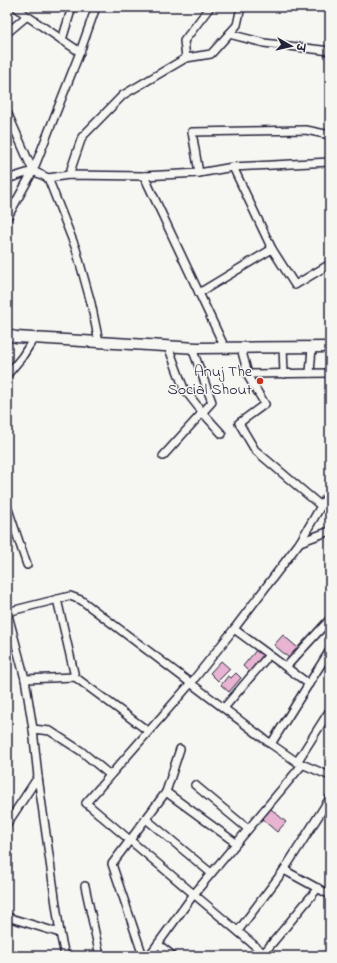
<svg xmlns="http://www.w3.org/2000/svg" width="337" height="963" font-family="'Indie Flower','Playpen Sans Deva',sans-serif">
<rect width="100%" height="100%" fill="#f6f6f2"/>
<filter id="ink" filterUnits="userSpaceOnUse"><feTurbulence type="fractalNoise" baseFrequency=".025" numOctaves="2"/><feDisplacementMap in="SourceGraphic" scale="8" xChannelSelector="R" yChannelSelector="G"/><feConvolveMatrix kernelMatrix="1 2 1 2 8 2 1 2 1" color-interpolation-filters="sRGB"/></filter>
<g filter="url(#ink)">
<g fill="#e8b4d1" stroke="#22223b">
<path d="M283 635 298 648 289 658 274 645Z"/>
<path d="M258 648 267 656 251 674 243 666Z"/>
<path d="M221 661 230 669 218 681 210 673Z"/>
<path d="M236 673 241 678 229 692 221 685 228 676 231 678Z"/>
<path d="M271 809 286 822 277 832 262 819Z"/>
</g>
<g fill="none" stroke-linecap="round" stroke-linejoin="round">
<defs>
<g id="street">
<path d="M16 7 27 16 80 52"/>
<path d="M7 33 27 16"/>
<path d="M229 34 264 43 330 51"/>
<path d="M62 40 72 7"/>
<path d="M186 58 184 41 210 7"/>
<path d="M7 112 33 171"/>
<path d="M233 167 272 249 295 285 330 264"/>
<path d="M199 173 192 132 306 130 330 135"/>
<path d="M69 175 82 137 123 95 186 58 211 54 237 25 241 7"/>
<path d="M144 176 225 348"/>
<path d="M48 178 76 249 91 303 99 342"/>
<path d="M7 182 10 178 33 171 48 178 69 175 144 176 199 173 233 167 330 162"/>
<path d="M7 218 33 171 80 52 96 7"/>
<path d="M199 293 272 249"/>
<path d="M168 346 184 389 203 413 222 434"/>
<path d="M283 347 284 374"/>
<path d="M241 348 249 378 265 404 239 423 255 450 321 506"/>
<path d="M310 373 312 347"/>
<path d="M248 374 330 373"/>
<path d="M7 375 22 357 34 338"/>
<path d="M163 456 212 402 192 348"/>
<path d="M7 506 27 565"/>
<path d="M300 542 330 531"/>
<path d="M57 599 75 677"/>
<path d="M7 611 25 679 33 729 38 777 60 933 65 956"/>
<path d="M7 612 70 596 81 600 271 744 297 762 330 776"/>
<path d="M234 629 309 684"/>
<path d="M286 667 330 619"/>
<path d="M25 679 75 677 148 731"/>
<path d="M224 708 269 655"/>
<path d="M33 729 50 731 81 751 110 775"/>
<path d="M271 744 330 650"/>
<path d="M297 762 330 710"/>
<path d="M195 785 248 829"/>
<path d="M166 792 236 843"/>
<path d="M146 819 211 873"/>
<path d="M7 824 38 777"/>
<path d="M284 870 330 895"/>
<path d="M85 886 100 956"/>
<path d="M7 917 60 933"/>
<path d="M238 931 284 870 330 798"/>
<path d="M158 944 173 956"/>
<path d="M264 953 318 888"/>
<path d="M143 956 112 864 166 792 180 749"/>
<path d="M149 956 194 894 302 765"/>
<path d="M267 956 86 803 191 683 234 629 300 542 321 506 330 492"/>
</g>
<path id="secondary" d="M7 335 16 337 197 348 330 347"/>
</defs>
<use href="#street" stroke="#22223b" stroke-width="10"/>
<use href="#secondary" stroke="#22223b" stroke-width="13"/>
<use href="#street" stroke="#f6f6f2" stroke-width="7"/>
<use href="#secondary" stroke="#f6f6f2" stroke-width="10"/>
</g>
</g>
<circle fill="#c8321e" stroke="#f6f6f2" stroke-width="1.5" cx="260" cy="381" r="4"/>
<g text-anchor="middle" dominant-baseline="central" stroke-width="3" stroke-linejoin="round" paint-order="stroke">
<g font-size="16" fill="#22223b" stroke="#f6f6f2" text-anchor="end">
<text x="252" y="372">Anuj The<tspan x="252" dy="18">Social Shout</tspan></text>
</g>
</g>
<rect width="337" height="963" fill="none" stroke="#f6f6f2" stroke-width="24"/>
<rect x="12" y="12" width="313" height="939" fill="none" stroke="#22223b" stroke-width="1.5" filter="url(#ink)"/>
<g transform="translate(291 46) rotate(98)" stroke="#f6f6f2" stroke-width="3" paint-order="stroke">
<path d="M0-3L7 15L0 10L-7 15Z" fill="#22223b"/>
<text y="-6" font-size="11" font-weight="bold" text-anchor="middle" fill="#22223b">उ</text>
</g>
</svg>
